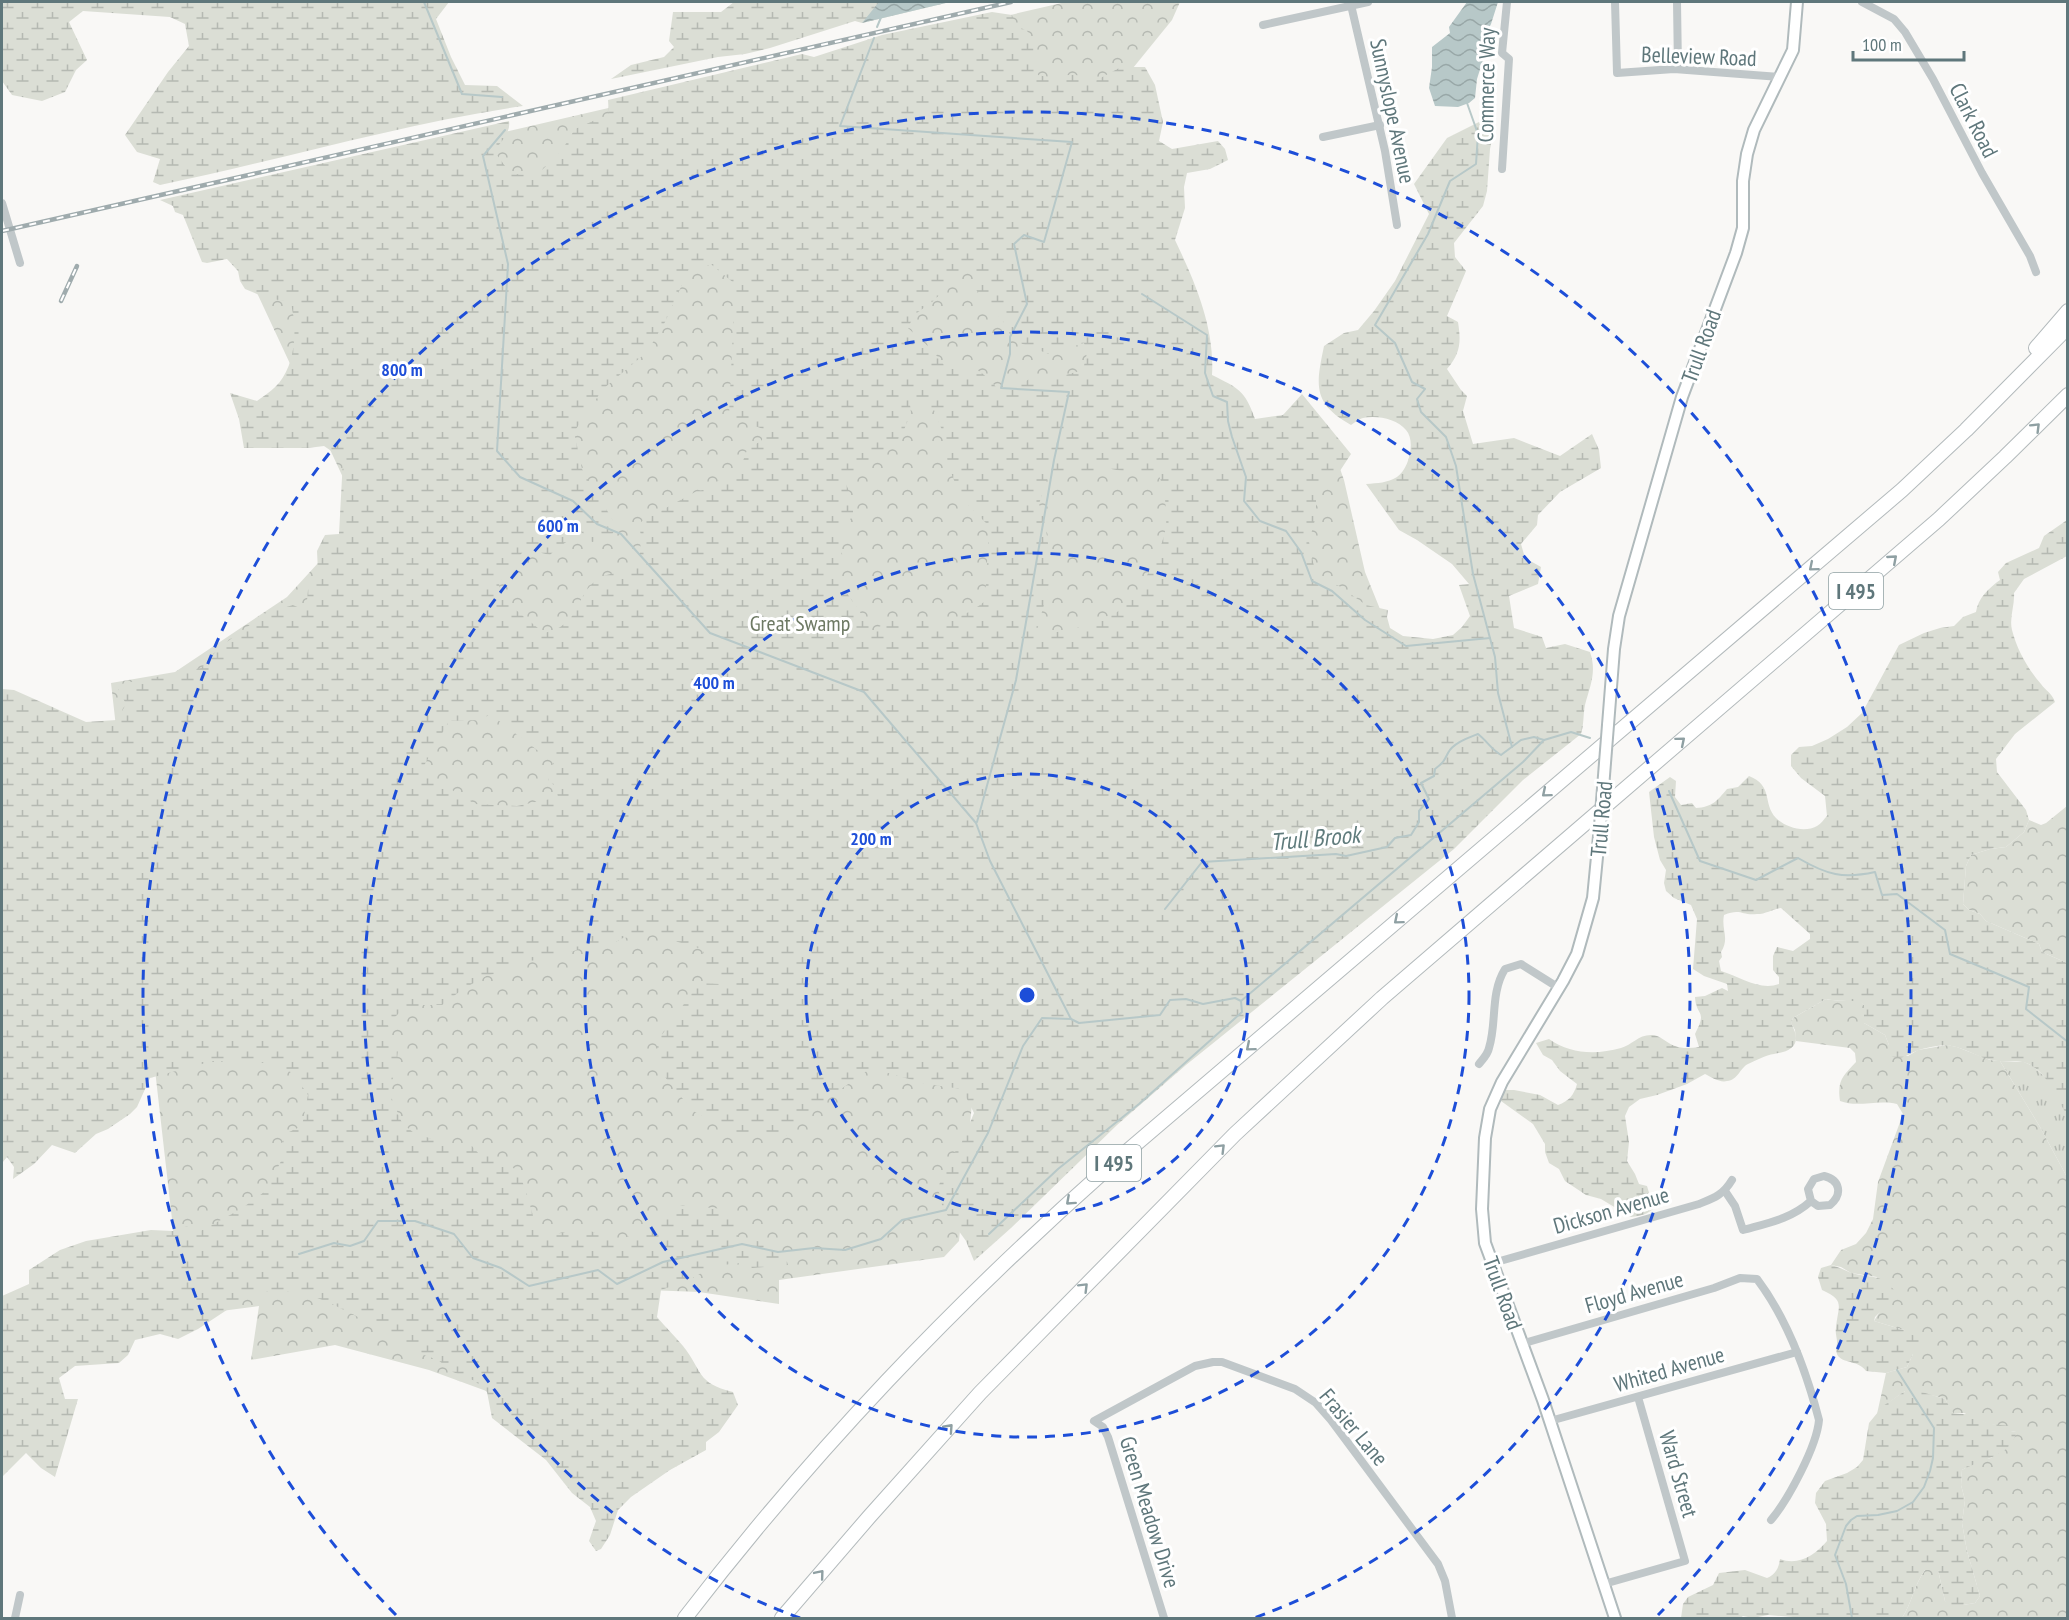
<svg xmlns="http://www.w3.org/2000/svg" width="2069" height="1620" font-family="'PT Sans Narrow',sans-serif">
<defs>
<pattern id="grass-tufts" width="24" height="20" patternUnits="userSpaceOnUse" patternTransform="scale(1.5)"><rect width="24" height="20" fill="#dbded5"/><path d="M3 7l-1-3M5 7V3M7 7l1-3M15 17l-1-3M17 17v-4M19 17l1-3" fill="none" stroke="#b5b9b2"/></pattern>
<pattern id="forest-crowns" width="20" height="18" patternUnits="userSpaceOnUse" patternTransform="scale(1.5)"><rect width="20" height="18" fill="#dbded5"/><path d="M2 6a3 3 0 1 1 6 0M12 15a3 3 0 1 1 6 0" fill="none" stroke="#b5b9b2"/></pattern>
<pattern id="wetland-marsh" width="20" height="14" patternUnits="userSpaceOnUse" patternTransform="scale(1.5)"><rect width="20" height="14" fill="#dbded5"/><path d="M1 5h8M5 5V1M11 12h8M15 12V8" fill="none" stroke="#b5b9b2"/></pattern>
<pattern id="water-waves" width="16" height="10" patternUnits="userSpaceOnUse" patternTransform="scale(1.5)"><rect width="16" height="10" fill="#b7c8c8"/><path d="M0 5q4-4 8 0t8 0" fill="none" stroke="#98a7a7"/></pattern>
</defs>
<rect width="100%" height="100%" fill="#f9f8f6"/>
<path fill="url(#grass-tufts)" d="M2000 1061 2024 1062 2033 1066 2049 1081 2058 1096 2067 1114V1177L2040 1127Z"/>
<g fill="url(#forest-crowns)">
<path d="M1066 2H1180L1172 20 1094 116 1233 483 1339 466 1344 480 1365 572 1407 676 978 1040 959 1241 944 1257 779 1280V1304L699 1292 544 1286 489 1392 429 1370 335 1345 251 1360 259 1306 183 1316 111 683 175 672 287 597 361 516 243 263 462 142Z"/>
<path d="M2067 806V963L2042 952 2039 944 1986 921 1980 914 1969 910 1963 904 1966 866 1971 855 1990 849 2006 847 2024 832 2029 820 2041 825 2046 823Z"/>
<path d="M1826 999C1833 1001 1852 1001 1860 1000L1864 1005V1023L1885 1035 1889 1045V1055L1908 1056 1918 1050 1947 1045 1957 1047 1990 1060 2000 1061 2040 1127 2067 1177V1618H1902C1912 1603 1914 1585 1925 1570H1938L1945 1601 1963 1605 1975 1603 1980 1596 1967 1551 1962 1523 1965 1500 1961 1485 1962 1470 1977 1461 1991 1458 2016 1431 2011 1432V1427L1988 1424 1964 1413 1953 1414 1945 1399 1935 1396 1905 1391 1884 1406 1877 1414 1886 1373 1907 1367 1913 1354 1904 1330 1874 1321 1882 1308 1877 1277 1851 1273 1841 1267 1831 1265 1841 1250 1856 1244 1866 1233 1873 1219 1878 1182 1903 1114 1897 1104C1878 1099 1858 1108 1840 1101 1837 1080 1843 1076 1856 1062L1855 1053 1850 1048 1796 1041 1795 1030 1791 1023 1793 1018Z"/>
</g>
<g fill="url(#wetland-marsh)" fill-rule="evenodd">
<path d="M2 2H449L436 19 451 57 465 85 497 86 523 106C400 124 281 160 160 185L153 182 160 159 137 152 125 135 168 72 189 46 185 24 170 17 83 11 69 22 87 60 76 70 65 92 42 101 12 95 2 81Z"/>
<path d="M734 2H950L862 23 855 21 770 48 745 54 718 57 611 79 631 65 664 57 674 47 669 41 673 12H721Z"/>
<path d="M992 12 1012 15 1015 25 1027 31 1034 39 1033 57 1038 75C1055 79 1054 76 1069 75 1078 74 1087 78 1095 81L1121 67H1145L1155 85 1163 122 1159 141 1172 149 1218 141 1225 149 1228 160 1210 169 1187 173 1184 187 1185 208 1175 240C1195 282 1215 328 1212 375 1238 388 1245 390 1255 419L1283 415 1302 394 1351 454 1334 480 1319 486 1316 492V516L1309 542 1316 576 1339 586 1366 605 1388 610 1387 617 1390 628 1403 636 1433 639 1453 635 1462 627 1470 616 1459 585 1469 584 1452 564 1417 540 1399 530 1366 484C1378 483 1387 483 1397 477 1409 469 1416 441 1406 430 1397 419 1377 415 1363 418 1359 419 1354 423 1351 425 1312 403 1316 385 1324 346L1344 333 1358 330 1374 311 1395 281 1429 214 1414 184 1447 138 1479 122 1496 120 1490 149 1487 191 1483 206 1454 243 1455 257 1466 271 1447 316 1458 322C1461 341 1461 353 1447 369L1461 390 1467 396 1463 411 1473 444 1514 438 1560 456 1592 434 1599 450 1601 468 1560 492 1538 515 1537 525 1521 544 1525 558 1541 567 1538 584 1509 596 1514 628 1542 637 1546 648 1565 644 1590 652C1597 672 1590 686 1585 705 1583 715 1584 725 1581 734L1523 780 1454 849 1186 1065 1117 1125 1011 1228 974 1261 966 1241 943 1209 938 1188 947 1163 962 1142 974 1113 962 1089 926 1084 871 1068 834 1094 786 1136 727 1132 692 1110 665 1077 656 1043 699 983 720 984 706 969 702 949 654 935 623 938 610 945 593 944 549 960 519 961 506 971 486 976 463 989 442 1005H423L400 1012 388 1024 392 1041 398 1050 396 1067 389 1092 402 1123 414 1133 435 1140 449 1147 471 1145 479 1154C528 1158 524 1194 538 1231L549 1234 590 1231 618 1240 645 1231 676 1205 725 1209 735 1218V1228L740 1239C759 1241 783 1242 788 1265L752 1268 741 1263 713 1266 691 1279 661 1290 657 1317C665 1327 675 1336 683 1346 703 1371 696 1383 733 1392L738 1405 719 1432 706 1442V1450L670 1470 631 1497 618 1510 610 1535 601 1549 596 1551 589 1541 596 1521 590 1507 572 1493 546 1460 492 1418 487 1392 475 1381 453 1372 438 1360 404 1348 362 1319 330 1303 307 1294 274 1290 248 1296 198 1329 178 1339 160 1334 135 1340 128 1355 119 1363 75 1366 59 1378 65 1399H78L55 1477 41 1468 26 1453 2 1477V1296L29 1284V1270L60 1250 86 1241 151 1230 173 1231 187 1226 195 1234 241 1209 267 1190 281 1161 280 1145 289 1132 302 1126 308 1095 293 1073 269 1063 213 1061 150 1078 137 1107 130 1114 108 1129 96 1134 75 1153 52 1145 34 1164 13 1179 14 1167 7 1157 2 1163V689L14 690 86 722 117 720 126 704 116 685 201 668 220 647 266 613 293 605 306 611 308 590 318 572 317 551 325 535 339 534 343 459 324 446 308 448H244L239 419 230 393 257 401C264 396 273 390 279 383 296 362 298 326 290 301L269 299 245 289 240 281 238 271 227 259 207 263 202 262 183 215 175 212 173 206 160 200 509 121C511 132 501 142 494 151L511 174 537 175 562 150 575 129 602 117 609 116 608 100 802 54 814 57 882 35ZM712 265 735 284 729 416 763 429 762 440 747 450 743 461 735 471 725 475 709 489 697 491 642 521 639 527 641 535 640 553C635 558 630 566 624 570 614 575 603 573 594 582 574 600 579 626 544 633L500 597 499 582 525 549 550 555C560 544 569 543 579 530L592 542 609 539 617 527 582 469 574 432 603 389 647 352 665 322 690 267ZM971 265 976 290 1006 325 1012 340 1049 354 1084 343 1087 353 1083 370 1041 382 1030 378C1020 387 1008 388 996 387 978 367 972 365 945 366L932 350 908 328 914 315 932 302ZM909 396 917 402 934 410 945 438 948 465 959 493 968 505 989 526 985 601C973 611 958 619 942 620 911 621 902 610 873 631L835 576 843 558 840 544V526L853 517V501L846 484 867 461 895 444 903 432 911 413ZM1106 468C1124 472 1141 472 1159 476 1165 489 1167 511 1166 526 1163 551 1136 604 1112 615 1108 617 1102 616 1098 618 1092 620 1087 624 1082 626 1066 633 1053 633 1037 631 1040 617 1045 603 1048 589 1053 569 1047 523 1039 504L1047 479 1082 471 1102 474ZM490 714 537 750 556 760 553 763 548 780 556 787 558 797 517 806 475 804 421 771 449 721 482 720Z"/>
<path d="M2067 520V556L2024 579 2014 593C2015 605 2009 618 2012 630 2017 650 2028 669 2041 684 2046 691 2052 693 2055 702L2015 734 1996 759 1997 772 2026 810 2029 820 2024 832 2006 847 1990 849 1971 855 1966 866 1963 904 1969 910 1980 914 1986 921 2039 944 2042 952 2067 963V1114C2055 1098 2051 1078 2032 1066 2020 1058 2004 1063 1991 1060 1973 1056 1957 1042 1937 1046 1931 1047 1924 1048 1919 1050 1907 1054 1902 1062 1889 1055V1045L1885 1035 1864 1023V1005L1860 1001C1849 1001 1836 1001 1826 999L1793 1018 1791 1023C1802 1043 1794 1051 1774 1054 1766 1055 1755 1061 1748 1064 1740 1068 1738 1080 1727 1081 1720 1083 1711 1077 1705 1074L1687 1084 1657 1095 1640 1099 1629 1107 1625 1116 1629 1142 1627 1161 1635 1174 1639 1184 1647 1186 1650 1196 1658 1203C1652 1213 1642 1216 1631 1217L1601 1199 1586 1195 1565 1181 1559 1169 1549 1163 1545 1152V1144L1533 1124 1501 1101 1502 1090H1514L1540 1095 1558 1105C1569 1101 1574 1095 1577 1084L1560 1071 1552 1060 1543 1055 1536 1043 1549 1039C1570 1054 1596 1055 1621 1048 1632 1045 1638 1035 1651 1035 1661 1035 1666 1043 1675 1046 1683 1049 1691 1048 1699 1047L1695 1034C1708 1009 1696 1017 1695 997L1705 996 1722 988 1728 991 1727 984 1704 976 1693 969 1697 919 1691 905 1674 898 1666 891 1664 883 1666 870 1660 860 1654 837 1649 792 1670 777 1676 781 1675 797 1681 805 1692 803 1696 808C1712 807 1717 801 1727 789L1738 787 1749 776C1774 786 1762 803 1776 818 1786 828 1805 833 1817 826 1821 824 1824 819 1827 816L1825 796 1801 778 1791 766V755L1799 747 1812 746 1828 739 1847 727 1862 713 1899 645 1924 633 1940 628 1954 626 1963 617 1976 612C1978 598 1989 588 2000 580L1998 572 2006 563 2039 548 2044 536ZM1781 908 1810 934V939L1793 951 1777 947 1773 956V970L1779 977V984C1760 991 1740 977 1721 971L1719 961 1722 957 1721 952C1730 938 1721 930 1724 915 1741 908 1742 916 1757 914 1766 914 1772 909 1781 908Z"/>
<path d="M1831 1265C1838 1267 1843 1269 1849 1272 1868 1279 1880 1272 1894 1290L1893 1299 1875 1317 1874 1321 1904 1330 1924 1341 1913 1354 1907 1367 1886 1373 1866 1371C1858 1360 1845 1364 1838 1356 1835 1351 1837 1347 1837 1342 1837 1337 1835 1333 1836 1328 1838 1305 1846 1301 1822 1290L1818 1277 1821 1268Z"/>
<path d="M1912 1389 1945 1399 1954 1414H1974C1985 1426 1996 1424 2011 1426V1432L2016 1431C2015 1455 1979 1460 1962 1470L1961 1485 1965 1500 1962 1523 1967 1551 1980 1596 1975 1603 1963 1605 1956 1609 1945 1601 1938 1570H1925C1914 1585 1912 1603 1902 1618H1805L1768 1615 1753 1618 1743 1616 1740 1618H1681L1683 1604 1688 1597 1713 1585 1719 1573 1745 1570 1767 1578C1775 1575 1779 1568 1780 1559 1799 1566 1815 1555 1827 1541L1826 1524 1815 1503 1816 1493 1825 1481 1847 1473 1857 1467 1863 1460 1869 1423 1883 1406 1905 1391Z"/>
</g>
<g fill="url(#water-waves)">
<path d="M879 2H950L862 23Z"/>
<path d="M1467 2H1498L1491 24 1487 32V47L1477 79 1475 98 1469 103 1458 107 1435 106 1429 88 1432 67V47L1450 33 1449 27Z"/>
</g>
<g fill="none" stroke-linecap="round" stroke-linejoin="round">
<g stroke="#b7c8c8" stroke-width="2">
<path d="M424 2 462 94 502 97"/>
<path d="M877 27 882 15"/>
<path d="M874 38 840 126 1072 142 1044 242 1024 235 1014 244 1027 304 1010 337V354L1001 388 1069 392 1054 460 1016 680 977 822"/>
<path d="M1467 103 1478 134 1476 164 1450 181 1428 234 1375 325 1395 343 1412 382 1425 389 1417 399 1421 412 1446 437 1456 466 1473 574 1495 657 1498 693 1512 747"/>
<path d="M505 130 483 156 508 264 497 451 520 477 573 501 597 524 621 534 710 633 864 692 976 823 990 861 1071 1019"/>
<path d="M1142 294 1207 335 1205 373 1213 396 1227 402 1228 421 1232 437 1246 477 1244 501 1260 521 1286 531 1301 552 1312 581 1332 591 1365 620 1406 646 1490 638"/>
<path d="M1669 791 1700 861 1756 880 1798 858C1827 875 1843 879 1875 872L1882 895 1897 894 1945 930 1950 954 2029 987 2026 1009 2068 1042"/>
<path d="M1165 909 1202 862 1336 854 1346 856 1387 847 1395 838 1411 835 1419 822V811L1429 799 1421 783 1434 776 1435 769C1443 763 1444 761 1448 753 1453 743 1468 738 1478 734 1487 741 1491 749 1501 755L1521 740 1534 737 1544 740 1571 732 1590 738"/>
<path d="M989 1234 1058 1169 1139 1104 1242 1012 1241 1001"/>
<path d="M299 1254 334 1243 350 1246 364 1241 378 1221H415L454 1234 473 1258 501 1268 529 1286 598 1270 617 1284 663 1262 742 1244 778 1252 814 1248 845 1250 881 1239 902 1220 946 1210 988 1133 1023 1046 1042 1018 1071 1019 1079 1023 1160 1015 1170 1000 1186 999 1203 1004 1235 998 1241 1001 1523 762 1544 740"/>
<path d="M1852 1618 1846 1584 1835 1555 1846 1526 1851 1520 1857 1516 1878 1515 1897 1511 1913 1502 1924 1487 1930 1471 1933 1458 1934 1428 1897 1370"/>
</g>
<defs>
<g id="secondary">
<path d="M1608 725 1614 649 1619 616 1682 397 1736 253 1743 228V181L1747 154 1754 130 1793 50 1797 2"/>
<path d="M1600 826 1593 898 1577 954 1563 981 1502 1082 1490 1109 1485 1138 1482 1209 1485 1243 1543 1400 1615 1618"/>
</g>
<g id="highway">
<path d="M2036 348 2068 311"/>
<path d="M685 1618C814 1450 952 1306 1110 1166L1902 490 1966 430 2068 327"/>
<path d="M782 1618 869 1517 980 1393 1235 1134 1382 998 1939 519 2005 457 2068 395"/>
</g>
</defs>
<use href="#secondary" stroke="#b0babc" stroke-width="14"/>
<use href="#highway" stroke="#b3babc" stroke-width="16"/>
<g stroke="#c0c7c9" stroke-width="8">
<path d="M1615 2 1617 73 1674 69 1780 77"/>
<path d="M1677 2 1678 69"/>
<path d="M1862 2 1894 19 1905 32 1933 79 1982 173 2030 256 2036 272"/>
<path d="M1351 5 1385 151 1397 225"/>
<path d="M1263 25 1368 2"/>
<path d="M1323 137 1380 125"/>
<path d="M1502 169 1509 59 1502 53 1507 2"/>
<path d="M2 203 20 263"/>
<path d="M1479 1064C1483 1059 1488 1054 1489 1048 1497 1023 1490 993 1505 969L1521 964 1559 988"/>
<path d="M1725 1191 1735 1206 1743 1230C1768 1223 1791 1219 1811 1201L1818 1206 1830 1205C1843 1194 1840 1180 1824 1176L1814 1179 1808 1189 1811 1201"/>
<path d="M1493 1263 1699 1204C1714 1198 1723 1195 1732 1180"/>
<path d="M1521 1344 1714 1288 1740 1278 1757 1279C1788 1320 1806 1370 1819 1420 1817 1446 1788 1500 1771 1520"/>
<path d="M1550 1421 1797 1352"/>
<path d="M1604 1584 1685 1561 1638 1397"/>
<path d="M15 1618 20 1595"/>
<path d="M1164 1618 1108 1437 1103 1427 1094 1421 1195 1366 1213 1362H1222L1295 1389 1316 1403 1331 1420 1438 1564 1445 1581 1452 1618"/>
</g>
<use href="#secondary" stroke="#fff" stroke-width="10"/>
<use href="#highway" stroke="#fff" stroke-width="14"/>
<defs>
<g id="rail">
<path d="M2 231 1011 2"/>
<path d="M61 301 77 266"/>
</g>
</defs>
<use href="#rail" stroke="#9fabad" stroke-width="4.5"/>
<use href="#rail" stroke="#fff" stroke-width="2" stroke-dasharray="7" stroke-linecap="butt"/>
<defs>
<path id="secondary-bridge" d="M1600 826 1608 725"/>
</defs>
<use href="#secondary-bridge" stroke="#b0babc" stroke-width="14" stroke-linecap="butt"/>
<use href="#secondary-bridge" stroke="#fff" stroke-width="10"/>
</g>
<defs><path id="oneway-chevron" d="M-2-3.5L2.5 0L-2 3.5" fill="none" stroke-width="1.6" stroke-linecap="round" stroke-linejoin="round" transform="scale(1.5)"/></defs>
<g stroke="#8fa0a3">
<use href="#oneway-chevron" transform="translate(2036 427) rotate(-45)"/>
<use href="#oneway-chevron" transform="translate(1893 559) rotate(-41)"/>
<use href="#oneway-chevron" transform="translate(1813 567) rotate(140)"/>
<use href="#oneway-chevron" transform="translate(1681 741) rotate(-40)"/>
<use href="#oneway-chevron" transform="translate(1546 793) rotate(140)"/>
<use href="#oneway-chevron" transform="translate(1398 920) rotate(140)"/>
<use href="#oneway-chevron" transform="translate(1250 1047) rotate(140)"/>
<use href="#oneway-chevron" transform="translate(1221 1148) rotate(-45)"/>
<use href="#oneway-chevron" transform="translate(1070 1201) rotate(138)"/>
<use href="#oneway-chevron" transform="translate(1084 1287) rotate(-45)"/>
<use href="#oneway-chevron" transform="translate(949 1428) rotate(-48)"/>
<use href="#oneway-chevron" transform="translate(820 1574) rotate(-50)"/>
</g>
<g fill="none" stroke="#1d4ed8" stroke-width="3" stroke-dasharray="10 8">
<circle cx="1027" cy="995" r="221"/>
<circle cx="1027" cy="995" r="442"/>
<path d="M800 1618A663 663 0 1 1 1254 1618"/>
<path d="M396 1615A884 884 0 1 1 1658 1615"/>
</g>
<g text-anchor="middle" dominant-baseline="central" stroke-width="6" stroke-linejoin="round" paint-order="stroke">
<g fill="#fff" stroke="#8fa0a3" stroke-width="1.5">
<rect x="1829" y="573" width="54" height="36" rx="4.5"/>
<rect x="1087" y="1145" width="54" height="36" rx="4.5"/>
</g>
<g font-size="21" font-weight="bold" fill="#5f777b">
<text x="1856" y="591">I 495</text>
<text x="1114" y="1163">I 495</text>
</g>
<g font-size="22" fill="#5f777b" stroke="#fff">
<text transform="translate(1699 56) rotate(2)">Belleview Road</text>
<text transform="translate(1486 85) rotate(-89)">Commerce Way</text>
<text transform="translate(1393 111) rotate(78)">Sunnyslope Avenue</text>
<text transform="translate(1974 120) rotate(63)">Clark Road</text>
<text transform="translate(1701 346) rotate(-70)">Trull Road</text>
<text transform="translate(1601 819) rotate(-85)">Trull Road</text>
<text transform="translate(1611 1210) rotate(-16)">Dickson Avenue</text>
<text transform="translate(1634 1292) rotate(-16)">Floyd Avenue</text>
<text transform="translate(1503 1293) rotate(70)">Trull Road</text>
<text transform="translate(1669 1369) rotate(-16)">Whited Avenue</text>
<text transform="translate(1354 1427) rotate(50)">Frasier Lane</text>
<text transform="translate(1679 1474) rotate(74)">Ward Street</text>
<text transform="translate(1150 1512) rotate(73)">Green Meadow Drive</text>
</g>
<g font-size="22" fill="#6d7963" stroke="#fff">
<text x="800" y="623">Great Swamp</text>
</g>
<g font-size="24" font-style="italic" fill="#5f7b7c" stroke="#fff">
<text transform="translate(1315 838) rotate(-5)">Trull Brook</text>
</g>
</g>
<circle cx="1027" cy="995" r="9" fill="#1d4ed8" stroke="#fff" stroke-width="3"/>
<g font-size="18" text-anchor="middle" font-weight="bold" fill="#1d4ed8" stroke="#fff" stroke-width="6" stroke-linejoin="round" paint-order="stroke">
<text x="402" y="376">800 m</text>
<text x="558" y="532">600 m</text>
<text x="714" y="689">400 m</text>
<text x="871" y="845">200 m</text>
</g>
<rect width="2069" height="1620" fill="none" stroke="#5f777b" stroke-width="6"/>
<path d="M1853 51v9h111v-9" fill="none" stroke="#5f777b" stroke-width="3"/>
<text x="1862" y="51" font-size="18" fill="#5f777b" stroke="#ffffff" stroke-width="4.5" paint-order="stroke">100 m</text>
</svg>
